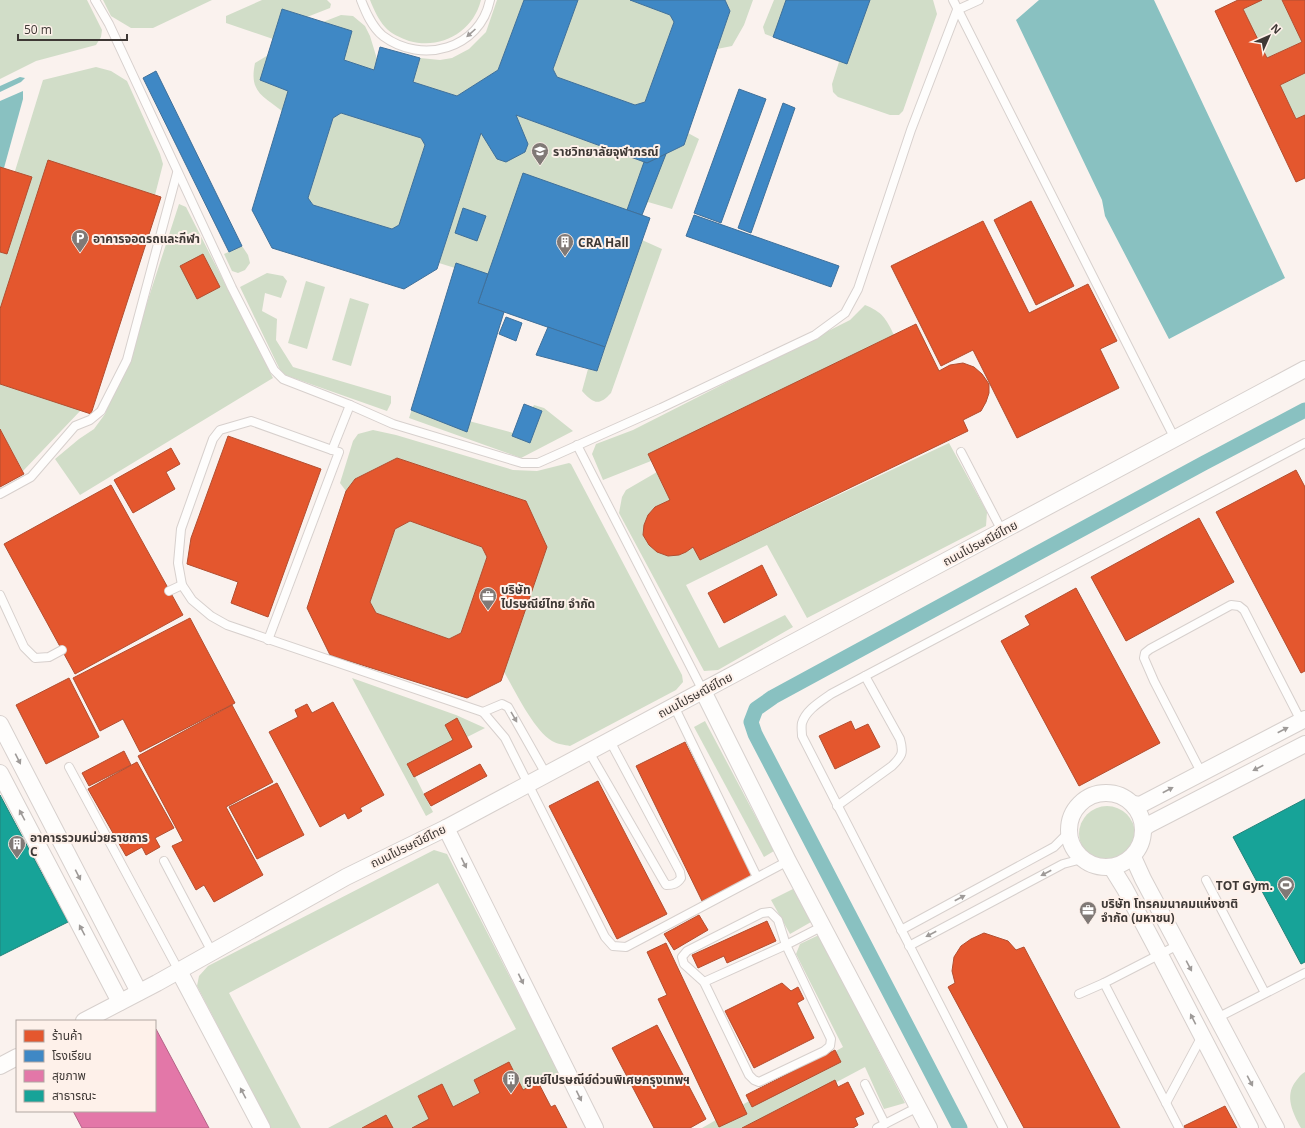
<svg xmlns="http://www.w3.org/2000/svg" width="1305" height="1128" font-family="'Open Sans','Noto Sans Thai',sans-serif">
<rect width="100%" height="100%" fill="#faf2ee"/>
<g fill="#d1ddc8">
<path d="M0 0H87L102 30 101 37 96 45 36 61 0 79Z"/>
<path d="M103 0H212L153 28H131L111 16Z"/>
<path d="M262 0H327L331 4 330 8 307 17 282 9 273 39 226 23V16Z"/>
<path d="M370 0H481C473 32 441 50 409 41 401 38 391 34 385 27 378 19 374 10 370 0Z"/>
<path d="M497 0H524L498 70 457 96 413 82 420 58 440 60 452 58 469 49 486 32Z"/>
<path d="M578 0H630L670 15 674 22 645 102 635 105 557 77 553 69Z"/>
<path d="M725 0H753L744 25 732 46 717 49 730 11Z"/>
<path d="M774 0H933L937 14 903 111 899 115H890L838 97 833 92 832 84 839 62 765 34 763 27Z"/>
<path d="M1262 0H1282L1302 42 1267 58 1243 9Z"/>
<path d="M341 15 353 16 365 26 370 36 377 59 374 70 344 60 282 111C262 95 249 92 255 63L323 22Z"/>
<path d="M96 67 111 71 127 81 160 154 163 164 155 195 81 410 23 471 0 429V174L15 171 43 80Z"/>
<path d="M1305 73V115L1296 119 1280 85Z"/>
<path d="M341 113 421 138 425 145 399 225 392 229 313 205 308 198 333 118Z"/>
<path d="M516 115 647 163 684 145 688 133 699 139 672 209 648 202 642 215 487 278 439 263 481 133Z"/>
<path d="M179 204 186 207 273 378 80 495 55 459 79 439 94 429 105 414 135 340Z"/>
<path d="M642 240 662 249 611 393C599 406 594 404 582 391L588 369 597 371Z"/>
<path d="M242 246 248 255 250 263 245 270 238 273 232 271 224 254Z"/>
<path d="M267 273 283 276 287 281 281 298 265 293 262 311 277 319 276 340 293 367 391 396V403L387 411 282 374 240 287Z"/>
<path d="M306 281 325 287 307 349 288 343Z"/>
<path d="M350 298 369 304 351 366 332 360Z"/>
<path d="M865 305C882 312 886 318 894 335L651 461 603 480 592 454 596 444 633 430 850 320Z"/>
<path d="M534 405 544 408 573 431 521 458 409 418 413 406 517 434Z"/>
<path d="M373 430 396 435 513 470 537 471 569 463 571 464 682 675 683 682 676 690 570 746C565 745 557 744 552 741 533 729 516 692 504 672L547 547 526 501 397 458 355 479 346 491 340 483 353 441 358 434Z"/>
<path d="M949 443 987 512 986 526 807 618 767 545 686 585 719 648 785 615 793 627 718 670 704 671 619 513 622 497 626 490 657 472 700 560Z"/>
<path d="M410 521 482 547 487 557 461 633 449 639 376 613 370 602 395 529Z"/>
<path d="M352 678 456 715 485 728 410 766 433 812 426 816Z"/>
<path d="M705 721 774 851 764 857 694 727Z"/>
<circle cx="1107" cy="834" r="28"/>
<path d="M434 850 447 854 560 1075 469 1128H328L516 1029 438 883 229 993 301 1128H271L197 986 199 976 208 966Z"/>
<path d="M793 889 811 922 790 934 771 900Z"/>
<path d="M819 935 905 1103 884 1109 865 1067 750 1128H702L843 1047 796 954 800 944Z"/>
<path d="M1305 1072V1128H1301C1293 1113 1284 1096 1296 1081 1299 1077 1301 1074 1305 1072Z"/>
</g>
<g fill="#89c1c1">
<path d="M1039 0H1154L1285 278 1169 339 1105 216 1102 200 1016 20Z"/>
<path d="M20 77 25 78 21 82 0 92V86Z"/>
<path d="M23 91V99L4 168 0 167V101Z"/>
</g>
<g fill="#e4572e" stroke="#b24e30" fill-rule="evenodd">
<path d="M1238 0H1262L1243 9 1267 58 1302 42 1282 0H1305V73L1280 85 1296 119 1305 115V178L1296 182 1215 11Z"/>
<path d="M48 160 161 197 91 414 0 384V309Z"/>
<path d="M0 167 32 177 7 254 0 252Z"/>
<path d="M1031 201 1074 286 1036 305 994 220Z"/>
<path d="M983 221 1029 313 1088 284 1117 341 1100 349 1119 388 1017 438 973 350 941 366 891 266Z"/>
<path d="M203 254 220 287 197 299 180 266Z"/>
<path d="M916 324 939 371 950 365 963 363 974 367 982 374 989 384V393L986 402 981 411 963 420 968 431 700 560 693 547 686 552 679 555 668 556 657 552 649 545 643 535 644 525 648 515 655 507 670 500 648 454Z"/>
<path d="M0 429 24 474 0 487Z"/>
<path d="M228 436 321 469 268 617 231 603 238 582 187 564 191 538Z"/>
<path d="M171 448 180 464 166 472 175 489 133 513 114 480Z"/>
<path d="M397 458 526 501 547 547 501 681 467 698 330 655 307 608 346 491 355 479ZM410 521 482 547 487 557 461 633 449 639 376 613 370 602 395 529Z"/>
<path d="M1296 470 1305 487V671L1301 673 1216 512Z"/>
<path d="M111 485 183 615 75 674 4 544Z"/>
<path d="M1199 518 1234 582 1126 641 1091 577Z"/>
<path d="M762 565 777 595 724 623 708 593Z"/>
<path d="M1076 588 1160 743 1079 786 1001 641 1030 625 1025 616Z"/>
<path d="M190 618 235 703 140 752 123 719 100 731 73 678Z"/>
<path d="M69 678 99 737 46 764 16 705Z"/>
<path d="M333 702 384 795 360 808 362 811 348 819 345 813 320 827 269 732 298 717 295 710 307 704 312 713Z"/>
<path d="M232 705 273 782 226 807 263 875 214 902 204 885 196 890 172 846 183 841 138 756Z"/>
<path d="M457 718 472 747 414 777 407 764 453 740 445 725Z"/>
<path d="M851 721 855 730 868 724 880 747 835 769 819 736Z"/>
<path d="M685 742 752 876 702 901 636 766Z"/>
<path d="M124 751 131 765 89 786 82 773Z"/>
<path d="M137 762 174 828 155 838 160 847 146 855 142 847 126 856 88 789Z"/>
<path d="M480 764 487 776 431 806 424 794Z"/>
<path d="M598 781 667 914 617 939 549 806Z"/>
<path d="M277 783 304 835 257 859 229 807Z"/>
<path d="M699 915 708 930 674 950 664 934Z"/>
<path d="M767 921 776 941 727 963 724 956 698 968 692 955Z"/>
<path d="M984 933 1008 941 1016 950 1024 947 1120 1128H1024L948 987 955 983 952 971 954 957 961 946 971 939Z"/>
<path d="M666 943 747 1114 719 1127 658 999 667 995 647 952Z"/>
<path d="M782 983 791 991 798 987 804 999 797 1003 814 1038 754 1068 725 1011Z"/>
<path d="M657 1025 706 1119 690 1128H654L612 1048Z"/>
<path d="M835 1050 841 1062 752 1107 746 1095Z"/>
<path d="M509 1062 523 1090 538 1082 551 1107 555 1105 567 1128H412L429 1119 418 1096 442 1084 453 1107 480 1093 474 1080Z"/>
<path d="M835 1080 838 1087 848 1082 864 1114 855 1118 858 1125 853 1128H742Z"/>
<path d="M1225 1106 1237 1128H1185L1184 1126Z"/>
<path d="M386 1115 393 1128H362Z"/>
</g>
<g fill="#3f88c5" stroke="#3f709a" fill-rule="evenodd">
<path d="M524 0H578L553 69 557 77 635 105 645 102 674 22 670 15 630 0H725L730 11 684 145 647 163 516 115 528 144 525 152 506 162 497 159 481 133 437 269 404 289 272 248 252 210 288 91 260 80 282 9 352 31 344 60 374 70 380 47 420 58 413 82 457 96 498 70ZM341 113 421 138 425 145 399 225 392 229 313 205 308 198 333 118Z"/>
<path d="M786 0H870L847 64 773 37Z"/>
<path d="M156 71 242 246 229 252 143 78Z"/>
<path d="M739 89 766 99 721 223 694 213Z"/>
<path d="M783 103 795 108 751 233 738 228Z"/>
<path d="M666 154 642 215 627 210 644 162 647 163Z"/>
<path d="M523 173 650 218 605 347 478 303Z"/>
<path d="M463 208 486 216 477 241 455 233Z"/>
<path d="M694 215 839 266 831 287 686 236Z"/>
<path d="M456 263 488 274 478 303 504 312 467 432 411 410Z"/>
<path d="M506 317 522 323 516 341 499 334Z"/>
<path d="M548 327 605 347 597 371 536 355Z"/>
<path d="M524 404 542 411 530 443 512 436Z"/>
</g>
<path fill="#e377a8" stroke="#b26486" d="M156 1029 209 1128H82L73 1111H155V1030Z"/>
<g fill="#17a398" stroke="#23837a">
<path d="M0 795 68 922 0 956Z"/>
<path d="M1305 799V962L1301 964 1233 837Z"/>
</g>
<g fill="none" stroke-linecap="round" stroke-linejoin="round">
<path stroke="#89c1c1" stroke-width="15" d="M960 1128 755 734 751 722 756 709 773 697 1204 463 1305 410"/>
<defs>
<g id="lane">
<path d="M95 0 109 24 232 288 274 370 283 379 350 405 393 424 522 463H538L661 408 815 335 845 313 858 289 911 130 957 10 979 0"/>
<path d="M361 0C366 13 372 27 383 36 422 65 480 49 490 0"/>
<path d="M953 0 1175 439"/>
<path d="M577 445 703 691"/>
<path d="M332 450 251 421 220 430 213 439 181 529 178 563 182 585 192 600 211 616 227 625 483 712 505 738 605 937 613 946 626 947 788 861"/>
<path d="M961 452 1002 531"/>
<path d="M0 494 31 477 75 426 90 420 101 411 127 360 177 173"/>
<path d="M169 591 182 585"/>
<path d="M0 595 24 647 35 658 49 657 62 650"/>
<path d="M268 640 339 452 332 450 350 405"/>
<path d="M674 706 757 877"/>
<path d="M483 712 502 704 508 707 546 774"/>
<path d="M589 752 663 880 666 885C673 885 677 884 681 878L680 872 610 741"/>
<path d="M69 767 179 971"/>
<path d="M1201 772 1154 681 1144 658 1145 653 1150 649 1231 605 1239 606 1244 610 1301 721"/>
<path d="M837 806 892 766C902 756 904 753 900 739L865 676"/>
<path d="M164 861 212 952"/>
<path d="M1206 880 1265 993"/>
<path d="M770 912 778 920 786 945 831 1039 830 1046 824 1051 759 1082 754 1080 749 1075 704 982 684 964 682 957 687 951 762 913Z"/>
<path d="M901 930 1054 847 1068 833"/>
<path d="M909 946 1063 864 1082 859"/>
<path d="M704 982 786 945 823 926"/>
<path d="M1104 983 1179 1128"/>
<path d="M1079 994 1104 983 1178 945"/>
<path d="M1217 1018 1305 973"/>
<path d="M865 1084 885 1124"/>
<path d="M1166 1103 1202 1036"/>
<path d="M877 1128 918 1107"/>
<path d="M1003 1128 802 736C802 732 801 727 802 723 806 710 820 702 831 694L1305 443"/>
</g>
<g id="street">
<path d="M703 691 788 861 929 1128"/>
<path d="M0 724 139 992"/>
<path d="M0 773 120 1002"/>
<circle cx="1106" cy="830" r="37"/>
<path d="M1133 804 1140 805 1305 719"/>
<path d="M446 828 595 1128"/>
<path d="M1143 829 1148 825 1305 744"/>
<path d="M1133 857 1143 879 1276 1128"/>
<path d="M1112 868 1125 889 1160 955 1250 1128"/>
<path d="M179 971 262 1128"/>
<path d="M84 1021 157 983 346 877 446 828 1305 369"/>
<path d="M0 1066 17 1057"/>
</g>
</defs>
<use href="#lane" stroke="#d7d0cd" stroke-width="10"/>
<use href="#street" stroke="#d7d0cd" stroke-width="18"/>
<use href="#lane" stroke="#fefdfc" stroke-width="8"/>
<use href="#street" stroke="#fefdfc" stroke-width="16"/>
</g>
<defs><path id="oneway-solid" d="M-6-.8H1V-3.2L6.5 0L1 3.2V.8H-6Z"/></defs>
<g fill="#9e9a98">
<use href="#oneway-solid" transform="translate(471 33) rotate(138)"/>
<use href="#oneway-solid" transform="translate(514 717) rotate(60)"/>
<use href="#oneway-solid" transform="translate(1283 730) rotate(-27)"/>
<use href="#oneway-solid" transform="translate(18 759) rotate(63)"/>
<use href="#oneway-solid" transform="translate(1258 768) rotate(153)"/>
<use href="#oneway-solid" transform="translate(1168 790) rotate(-28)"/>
<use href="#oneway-solid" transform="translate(22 815) rotate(-118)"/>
<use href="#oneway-solid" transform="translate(464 863) rotate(64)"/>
<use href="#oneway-solid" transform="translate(1046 873) rotate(152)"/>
<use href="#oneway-solid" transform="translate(78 875) rotate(63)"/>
<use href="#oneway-solid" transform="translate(960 898) rotate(-28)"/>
<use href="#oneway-solid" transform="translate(82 930) rotate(-118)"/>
<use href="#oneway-solid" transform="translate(931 934) rotate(152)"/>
<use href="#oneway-solid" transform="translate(1189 966) rotate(62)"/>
<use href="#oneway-solid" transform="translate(521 979) rotate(64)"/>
<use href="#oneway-solid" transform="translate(1193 1019) rotate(-117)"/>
<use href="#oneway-solid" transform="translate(1250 1081) rotate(62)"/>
<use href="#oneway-solid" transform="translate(243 1093) rotate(-118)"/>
<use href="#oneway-solid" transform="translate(579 1096) rotate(64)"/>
</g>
<defs>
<symbol id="university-pin" viewBox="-11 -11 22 30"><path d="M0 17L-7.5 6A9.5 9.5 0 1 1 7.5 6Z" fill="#807976" stroke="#fef1ea"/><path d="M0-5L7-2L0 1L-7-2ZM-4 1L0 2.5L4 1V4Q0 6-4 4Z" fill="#fff"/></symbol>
<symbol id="parking-pin" viewBox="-11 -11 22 30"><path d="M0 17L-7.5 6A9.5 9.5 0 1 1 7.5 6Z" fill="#807976" stroke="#fef1ea"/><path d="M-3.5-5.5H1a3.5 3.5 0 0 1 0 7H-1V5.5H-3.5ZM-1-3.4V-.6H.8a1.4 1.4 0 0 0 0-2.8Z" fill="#fff"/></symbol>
<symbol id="building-pin" viewBox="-11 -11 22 30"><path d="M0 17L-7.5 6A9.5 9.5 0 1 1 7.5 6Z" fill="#807976" stroke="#fef1ea"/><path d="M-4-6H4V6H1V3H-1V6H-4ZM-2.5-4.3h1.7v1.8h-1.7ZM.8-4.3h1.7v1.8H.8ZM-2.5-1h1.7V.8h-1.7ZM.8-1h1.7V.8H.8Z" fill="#fff"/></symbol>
<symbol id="office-pin" viewBox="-11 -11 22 30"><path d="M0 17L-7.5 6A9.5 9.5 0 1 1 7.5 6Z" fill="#807976" stroke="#fef1ea"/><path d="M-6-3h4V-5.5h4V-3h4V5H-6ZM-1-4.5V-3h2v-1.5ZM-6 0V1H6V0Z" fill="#fff"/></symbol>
<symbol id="stadium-pin" viewBox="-11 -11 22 30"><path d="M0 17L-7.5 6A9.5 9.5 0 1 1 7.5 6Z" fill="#807976" stroke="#fef1ea"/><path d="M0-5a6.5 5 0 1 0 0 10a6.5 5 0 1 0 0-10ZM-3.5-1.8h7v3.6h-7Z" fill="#fff"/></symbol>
</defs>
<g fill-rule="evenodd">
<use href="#university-pin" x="530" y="141" width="20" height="27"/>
<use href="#parking-pin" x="70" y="228" width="20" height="27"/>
<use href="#building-pin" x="555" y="232" width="20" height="27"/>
<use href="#office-pin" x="478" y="586" width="20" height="27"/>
<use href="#building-pin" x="7" y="834" width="20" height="27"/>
<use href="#stadium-pin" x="1276" y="875" width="20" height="27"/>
<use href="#office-pin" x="1078" y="900" width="20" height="27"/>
<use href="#building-pin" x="501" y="1069" width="20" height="27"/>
</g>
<g text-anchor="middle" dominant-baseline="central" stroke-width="4" stroke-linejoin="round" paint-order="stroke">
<g font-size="12" font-weight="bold" fill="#3e3835" stroke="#fef1ea" text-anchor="start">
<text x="553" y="151">ราชวิทยาลัยจุฬาภรณ์</text>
<text x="93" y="238">อาคารจอดรถและกีฬา</text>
<text x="578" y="242">CRA Hall</text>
<text x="501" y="589">บริษัท<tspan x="501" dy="14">ไปรษณีย์ไทย จำกัด</tspan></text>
<text x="30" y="837">อาคารรวมหน่วยราชการ<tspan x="30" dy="14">C</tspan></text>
<text x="1273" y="885" text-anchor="end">TOT Gym.</text>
<text x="1101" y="903">บริษัท โทรคมนาคมแห่งชาติ<tspan x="1101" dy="14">จำกัด (มหาชน)</tspan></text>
<text x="524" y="1079">ศูนย์ไปรษณีย์ด่วนพิเศษกรุงเทพฯ</text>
</g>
<g font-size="12" fill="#3e3835" stroke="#fef1ea">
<text transform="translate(980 543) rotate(-28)">ถนนไปรษณีย์ไทย</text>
<text transform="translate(695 695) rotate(-28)">ถนนไปรษณีย์ไทย</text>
<text transform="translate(408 846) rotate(-26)">ถนนไปรษณีย์ไทย</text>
</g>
</g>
<rect x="16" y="1020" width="140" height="92" fill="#fef1ea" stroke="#b1a7a2"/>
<rect x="24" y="1030" width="20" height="12" fill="#e4572e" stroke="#b1a7a2"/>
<text x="52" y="1040" font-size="12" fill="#3e3835">ร้านค้า</text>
<rect x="24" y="1050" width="20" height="12" fill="#3f88c5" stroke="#b1a7a2"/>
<text x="52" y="1060" font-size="12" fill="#3e3835">โรงเรียน</text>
<rect x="24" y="1070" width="20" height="12" fill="#e377a8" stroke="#b1a7a2"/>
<text x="52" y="1080" font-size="12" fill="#3e3835">สุขภาพ</text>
<rect x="24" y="1090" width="20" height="12" fill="#17a398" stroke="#b1a7a2"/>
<text x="52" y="1100" font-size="12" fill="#3e3835">สาธารณะ</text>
<g transform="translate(1269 36) rotate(45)" stroke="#fef1ea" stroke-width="3" paint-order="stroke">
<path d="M0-3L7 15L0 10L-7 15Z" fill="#3e3835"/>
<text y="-6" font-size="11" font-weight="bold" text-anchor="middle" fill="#3e3835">N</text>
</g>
<path d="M18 34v6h109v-6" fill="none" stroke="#3e3835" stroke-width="2"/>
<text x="24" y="34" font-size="12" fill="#3e3835" stroke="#fef1ea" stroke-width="3" paint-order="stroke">50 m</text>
</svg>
